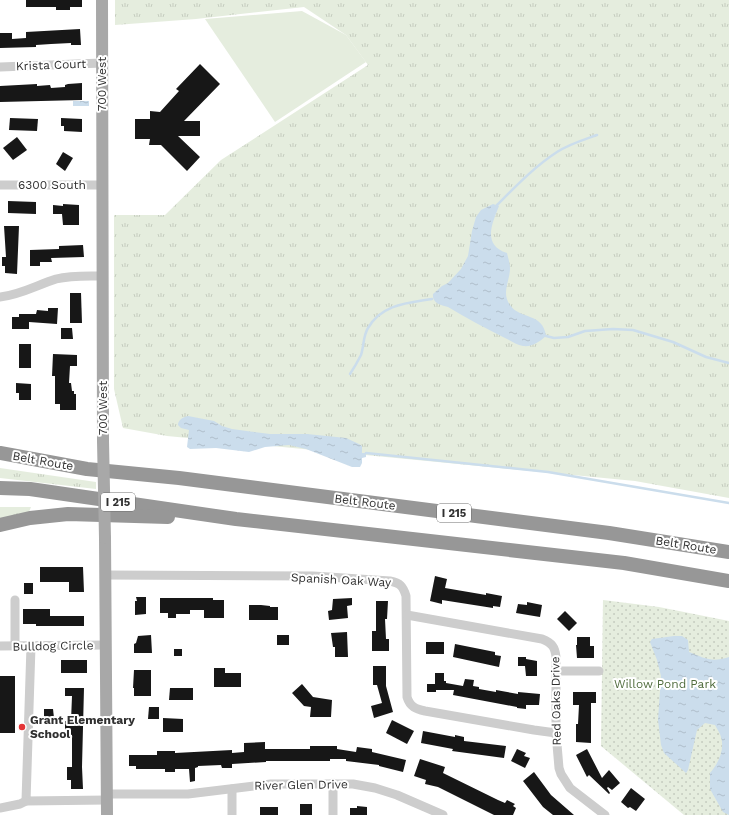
<svg xmlns="http://www.w3.org/2000/svg" width="729" height="815" font-family="'Work Sans',sans-serif">
<defs>
<pattern id="grass-tufts" width="24" height="20" patternUnits="userSpaceOnUse"><rect width="24" height="20" fill="#e5edde"/><path d="M3 7l-1-3M5 7V3M7 7l1-3M15 17l-1-3M17 17v-4M19 17l1-3" fill="none" stroke="#c5ccbf"/></pattern>
<pattern id="park-dots" width="8" height="8" patternUnits="userSpaceOnUse"><rect width="8" height="8" fill="#e5edde"/><path d="M2 2h.1M6 6h.1" fill="none" stroke="#c5ccbf" stroke-width="1.8" stroke-linecap="round"/></pattern>
<pattern id="water-ripples" width="26" height="14" patternUnits="userSpaceOnUse"><rect width="26" height="14" fill="#cbddec"/><path d="M2 4q2-2 4 0t4 0M15 11q2-2 4 0t4 0" fill="none" stroke="#afbecb"/></pattern>
</defs>
<rect width="100%" height="100%" fill="#fff"/>
<g fill="url(#grass-tufts)">
<path d="M115 0H729V498L635 481 167 436 123 428 114 389V215H165L221 160 368 65 346 35 304 7 196 19 115 25Z"/>
<path d="M0 468 96 482V489L0 478Z"/>
<path d="M0 507H31L29 512 0 519Z"/>
</g>
<path fill="url(#park-dots)" d="M603 600 659 607 729 621V815H684L601 746Z"/>
<path fill="#e5edde" d="M302 11 346 35 366 62 275 122 205 19Z"/>
<g fill="url(#water-ripples)">
<rect x="73" y="101" width="16" height="5"/>
<path d="M493 204 499 206C492 224 482 245 507 253 508 258 510 263 510 268 510 281 501 293 510 305 520 320 543 312 546 336 539 342 533 347 523 346 516 345 510 340 503 337 485 328 466 318 448 307 440 305 432 303 433 294L442 286 448 283 461 269 468 256 472 231 476 217 481 210Z"/>
<path d="M188 416 214 421 222 426 232 429 270 434H307L346 438 359 444 362 446V453H366V457L362 458V463L360 467H352L306 449 289 445 265 447 249 452 216 448 190 449 187 447 189 430 181 428 178 425C178 420 183 417 188 416Z"/>
<path d="M674 636H682L688 640 689 652C705 658 711 663 729 657V815L723 812 710 789V773C718 764 725 750 721 737 720 733 717 729 715 725L705 723 697 730 688 770 686 773 664 753 661 745 658 720 661 676 657 660 650 642 652 639Z"/>
</g>
<g fill="none" stroke-linecap="round" stroke-linejoin="round">
<g stroke="#cbddec" stroke-width="2.5">
<path d="M497 205C516 186 534 167 557 152 569 144 583 140 597 135"/>
<path d="M546 336 554 338 568 337 585 331 613 329 633 330 673 342 706 357 729 363"/>
<path d="M350 374C354 368 358 361 361 355 364 346 363 336 368 328 382 304 408 303 432 299"/>
<path d="M366 453 548 472 729 503"/>
</g>
</g>
<g fill="#171717">
<path d="M26 0H82V7H70V10H56V7H26Z"/>
<path d="M80 29 81 45H71V43L51 44 36 45V47L0 48V33H12V39L26 38V32Z"/>
<path d="M200 64 220 84 184 121H200V136H178L200 157 187 171 161 145H149L150 139H135V119H150V111L160 112 179 91 176 89Z"/>
<path d="M82 83V100L0 102V86L37 84V86L50 85 51 88 65 87V85L68 84Z"/>
<path d="M10 118 38 119 37 131 9 130Z"/>
<path d="M61 118 82 119V132L64 131V126H61Z"/>
<path d="M17 137 27 150 13 160 3 148Z"/>
<path d="M63 152 73 158 65 171 56 164Z"/>
<path d="M8 201 36 202V214L8 213Z"/>
<path d="M63 204 79 205V225H63L62 214H53V205L63 206Z"/>
<path d="M4 226H19L17 274 5 273V266H2V257H6Z"/>
<path d="M83 245 84 257 51 258 52 262H40V266H30V250L59 249V246Z"/>
<path d="M70 293H81L82 323H70Z"/>
<path d="M48 308H58L57 324 29 322V329H12V317H19V314H36L37 310 48 311Z"/>
<path d="M61 328H72L73 339H61Z"/>
<rect x="19" y="344" width="12" height="24"/>
<path d="M53 354 77 355V366H70L69 383H71L72 391H74V394H76V410H60V404H55V376H52Z"/>
<path d="M16 383 31 384V400H19V393H16Z"/>
<path d="M40 567H83L84 592H69V582H40Z"/>
<path d="M435 576 447 579 445 588 486 595V593L502 596 500 607 493 606V608L442 600V604L430 601Z"/>
<rect x="24" y="583" width="9" height="11"/>
<path d="M136 597H146V614L135 615V601H137Z"/>
<path d="M160 598H213V600H224V618H204V610H190V614H176V618H168V613H160Z"/>
<path d="M352 598V605L347 606 348 618 329 620 328 611 332 610 333 599Z"/>
<path d="M376 601H388L387 619H385L386 639H389V651H372V631H376Z"/>
<path d="M527 602 542 605 540 617 516 613 518 604 527 605Z"/>
<path d="M249 605H261L270 606V607H278V620H249Z"/>
<path d="M23 609H50V616H84V626H36V624H23Z"/>
<path d="M565 611 577 623 569 631 557 619Z"/>
<path d="M347 632 348 657H335V647H333L331 633Z"/>
<path d="M151 635 152 653H134V644L136 643 138 636Z"/>
<rect x="277" y="635" width="12" height="10"/>
<path d="M577 637H590V646H594V658H577L576 645H577Z"/>
<rect x="426" y="642" width="18" height="12"/>
<path d="M455 644 495 652V655L501 656 499 667 453 657Z"/>
<rect x="174" y="649" width="8" height="7"/>
<path d="M518 657H526V659L537 661V676H526L525 666H518Z"/>
<rect x="61" y="660" width="26" height="13"/>
<path d="M373 666H386V686L393 712 374 718 371 706 382 703 377 685H373Z"/>
<path d="M214 668H225V673H241V687H214Z"/>
<path d="M134 670H151V696H134V688H133Z"/>
<path d="M435 673H444V681H446V683L463 686 465 679 474 680 473 686 479 687V689L496 692V690L518 694V692L540 694 539 705H526V709L517 708V707L453 695 454 690H436V692H427V684H435Z"/>
<rect x="0" y="676" width="15" height="57"/>
<path d="M302 684 313 697 332 700 331 717H310L311 707 304 706 292 693Z"/>
<path d="M65 688H84L82 767 83 789H71V780H67V767H72V735H71V731H65V721H71L72 696H65Z"/>
<path d="M170 688H193V700H169Z"/>
<path d="M573 692H596V703H591V743L576 742V724H578L579 705H573Z"/>
<path d="M149 707H159V719H148Z"/>
<path d="M44 709H53L54 718 44 719Z"/>
<path d="M163 718 183 719V732H163Z"/>
<path d="M392 720 414 731 407 744 386 733Z"/>
<path d="M423 731 455 737V735L464 737V741L506 746 504 758 452 751 453 749 421 743Z"/>
<path d="M265 742V749H310V746H337V749L356 752 357 747 372 749V752L406 760 403 772 379 766V765L346 761V759H330V761H266V762L232 764V768H222L221 765 198 766V767L195 768V781L190 782 189 769H175V772H165V769H136V766H129V755H157V751H175V753L232 750V753L244 752V743Z"/>
<path d="M517 749 526 753 524 756 530 758 525 768 511 761Z"/>
<path d="M587 749 602 778 609 770 620 783 612 790 608 787 607 788 610 793 609 794 589 775 587 777 576 755Z"/>
<path d="M420 759 445 767 443 773 498 800 505 803 507 800 515 804 513 806 516 808 513 815H494L438 787 425 784 426 780 414 776Z"/>
<path d="M534 772 551 795 574 815H553L543 807 523 781Z"/>
<path d="M631 788 645 799 636 811 630 807 628 808 621 802Z"/>
<rect x="300" y="804" width="12" height="11"/>
<path d="M357 806 367 807V815H350V808H357Z"/>
<rect x="260" y="807" width="18" height="8"/>
</g>
<g fill="none" stroke-linecap="round" stroke-linejoin="round">
<g stroke="#cdcdcd" stroke-width="9">
<path d="M0 67 102 63"/>
<path d="M0 185H103"/>
<path d="M0 297C20 295 37 285 56 279 72 275 87 276 103 276"/>
<path d="M105 575 313 576 390 581C400 583 403 586 406 596L407 697C410 707 416 709 425 711L534 730 556 733"/>
<path d="M407 615 542 639C552 643 555 647 556 657V733L559 768 561 774 570 788 605 815"/>
<path d="M0 646 105 645"/>
<path d="M15 646V600"/>
<path d="M31 646 26 801 107 800"/>
<path d="M556 671H599"/>
<path d="M232 789V815"/>
<path d="M107 794H188L271 784H353L375 788 397 795 443 815"/>
<path d="M0 808 20 804 26 801"/>
<path d="M333 815V783"/>
</g>
<g stroke="#a8a8a8" stroke-width="12">
<path d="M102 0 103 441"/>
<path d="M105 538 107 815"/>
</g>
<g stroke="#979797" stroke-width="14">
<path d="M0 453 87 469 179 478 609 533 729 552"/>
<path d="M0 488 30 489 236 519 624 563 729 581"/>
<path d="M0 525 30 518 68 514 168 517"/>
</g>
<path stroke="#a8a8a8" stroke-width="12" d="M103 441 105 538"/>
</g>
<circle fill="#e43537" stroke="#fff" stroke-width="1.5" cx="22" cy="727" r="4"/>
<g text-anchor="middle" dominant-baseline="central" stroke-width="4" stroke-linejoin="round" paint-order="stroke">
<g fill="#fff" stroke="#6e6e6e" stroke-width="1">
<rect x="101" y="493" width="34" height="18" rx="3"/>
<rect x="437" y="504" width="34" height="18" rx="3"/>
</g>
<g font-size="11" font-weight="bold" fill="#303030">
<text x="118" y="502">I 215</text>
<text x="454" y="513">I 215</text>
</g>
<g font-size="12" fill="#303030" stroke="#fff">
<text transform="translate(51 65) rotate(-2)">Krista Court</text>
<text transform="translate(102 84) rotate(-90)">700 West</text>
<text x="52" y="185">6300 South</text>
<text transform="translate(103 408) rotate(-90)">700 West</text>
<text transform="translate(43 461) rotate(10)">Belt Route</text>
<text transform="translate(365 502) rotate(7)">Belt Route</text>
<text transform="translate(686 545) rotate(9)">Belt Route</text>
<text transform="translate(341 580) rotate(3)">Spanish Oak Way</text>
<text transform="translate(53 646) rotate(-1)">Bulldog Circle</text>
<text transform="translate(556 701) rotate(-91)">Red Oaks Drive</text>
<text transform="translate(301 785) rotate(-1)">River Glen Drive</text>
</g>
<g font-size="12" fill="#506c3d" stroke="#fff">
<text x="665" y="684">Willow Pond Park</text>
</g>
<g font-size="12" font-weight="bold" fill="#303030" stroke="#fff" text-anchor="start">
<text x="30" y="720">Grant Elementary<tspan x="30" dy="14">School</tspan></text>
</g>
</g>
</svg>
